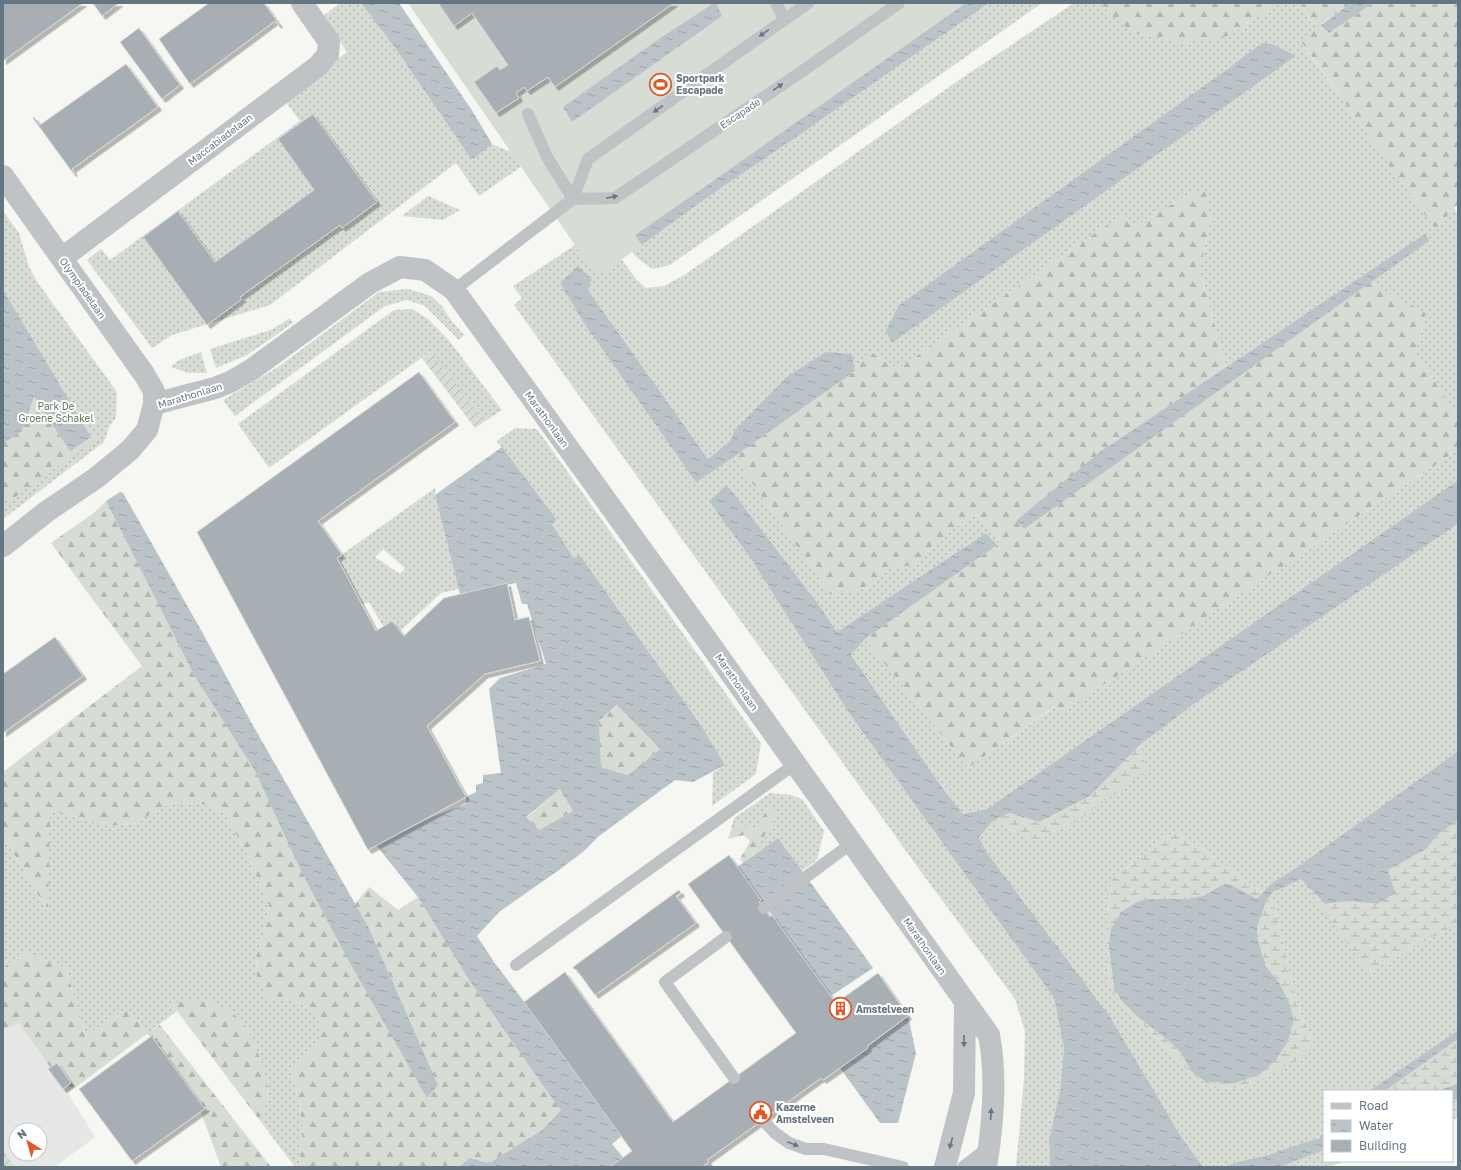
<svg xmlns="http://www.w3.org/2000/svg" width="1461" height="1170" font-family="'Golos Text',sans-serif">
<defs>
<pattern id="grass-dots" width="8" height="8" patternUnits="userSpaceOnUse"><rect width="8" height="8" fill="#d7dcd4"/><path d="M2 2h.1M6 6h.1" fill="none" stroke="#b2b7b1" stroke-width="1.8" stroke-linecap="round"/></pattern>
<pattern id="forest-firs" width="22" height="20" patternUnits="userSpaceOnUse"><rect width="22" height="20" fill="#d7dcd4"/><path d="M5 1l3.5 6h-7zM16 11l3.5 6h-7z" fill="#b2b7b1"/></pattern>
<pattern id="wetland-marsh" width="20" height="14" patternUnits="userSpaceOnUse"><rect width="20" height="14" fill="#d7dcd4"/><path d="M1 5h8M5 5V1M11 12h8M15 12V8" fill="none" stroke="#b2b7b1"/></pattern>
<pattern id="garden-furrows" width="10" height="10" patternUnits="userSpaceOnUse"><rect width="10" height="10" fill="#d7dcd4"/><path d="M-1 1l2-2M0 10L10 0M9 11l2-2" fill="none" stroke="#b2b7b1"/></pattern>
<pattern id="water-ripples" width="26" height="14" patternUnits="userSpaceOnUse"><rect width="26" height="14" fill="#b9c3c8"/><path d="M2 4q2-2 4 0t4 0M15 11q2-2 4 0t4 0" fill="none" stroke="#9aa3a8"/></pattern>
<filter id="shadow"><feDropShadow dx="3.5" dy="3.5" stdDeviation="0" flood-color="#0004"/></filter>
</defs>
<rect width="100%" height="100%" fill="#f6f6f2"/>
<path fill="#e6e7e6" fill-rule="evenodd" d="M19 1023 68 1093 95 1137 55 1167H3V1030ZM16 1130H40V1154H16Z"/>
<g fill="url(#grass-dots)" fill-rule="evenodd">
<path d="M340 3H361L398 52 469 156 492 144 508 151 523 145 536 156 479 196 456 163 270 305 172 335 152 348 87 260 101 249 110 260 300 121 283 98 347 52 323 16Z"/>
<path d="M989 3H1042L670 265 653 269 637 258 626 244 642 245 705 199 795 138Z"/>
<path d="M1074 3H1102L1110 14 1227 36 1281 3H1302L1310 21 1321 25 1302 44 1436 229 1454 207 1458 215V416L1416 354 1426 313 1226 367 1200 270 1211 217 1189 194 1136 226 1120 216 898 369 869 351 855 371 852 354 735 430 730 441 708 459 588 290 592 279 560 283 696 481 734 457 831 595 870 587 887 570 912 565 974 512 1000 538 997 545 986 533 837 632 821 608 727 486 710 501 749 556 849 713 1054 998 1064 1048 1060 1091 1049 1140 1050 1167H1016L1024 1079 1025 1031 1015 999 919 869 514 305 522 298 513 286 586 238 615 251 637 280 646 288 664 286 686 274 959 80ZM1296 56 892 343 891 342 899 305 1230 67Z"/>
<path d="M428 196 460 210 443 220 402 216Z"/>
<path d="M3 211 19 233 29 267 38 283 117 392 116 418 110 425 104 442 3 519Z"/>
<path d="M408 289 431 296 442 306 450 319 464 335 459 340 425 306 407 300 385 306 235 416 223 400 278 367 379 292Z"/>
<path d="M412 309 428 319 447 338 502 410 484 422 431 351 269 468 238 424 394 310Z"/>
<path d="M290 318 293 323 247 355 216 368 210 349 273 329Z"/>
<path d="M201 352 207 373H188L171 367 179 360Z"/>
<path d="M515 428 537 429 761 743 756 774 712 806 713 773 725 765 701 725 579 554 574 559 552 524 557 520 497 441Z"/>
<path d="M1458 450V480L987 809 963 814 941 786 851 655 865 639 968 768 1055 707 1090 694Z"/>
<path d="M435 488V495L459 589 441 593 400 631 392 621 383 626 369 602 362 605 337 558ZM383 549 405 568 400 574 375 557Z"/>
<path d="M1458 524V751L1296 868 1368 972 1458 924V1030L1369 1091H1324C1324 1105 1328 1125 1320 1136 1315 1144 1238 1162 1224 1167 1218 1169 1209 1167 1203 1167L987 853 979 837 993 821 1033 840 1076 822 1146 770 1140 745 1194 704ZM1176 830 1273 900 1299 1010 1314 1041 1297 1061 1241 1088 1215 1089 1188 1071 1120 1001 1110 987 1106 936 1111 880Z"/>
<path d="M770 793 792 795 803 800 824 831 817 860 802 871 778 838 752 856 779 813 767 809 755 831 748 827 733 823 734 818Z"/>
<path d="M197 802 225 813 248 856 269 905 265 930 256 957 257 976 266 997 289 1001 310 1007 322 1027 320 1043 299 1063 290 1069 300 1106 303 1130 299 1167H295L261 1122 269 1091 248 1029 167 1006 177 1011 148 1033 126 1009 86 1036 66 968 24 952 3 968V835L47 911 49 813H64L102 826 133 824 171 803Z"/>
<path d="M1458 1099V1118L1452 1120V1101Z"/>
<path d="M1324 1149V1161H1345L1329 1167H1274Z"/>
</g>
<g fill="url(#forest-firs)">
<path d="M1102 3H1281L1227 36 1184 44 1132 32 1110 14Z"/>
<path d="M1302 3H1351L1321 24 1329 33 1373 3H1458V205L1454 207 1436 230 1302 43 1320 25 1310 21Z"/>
<path d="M1205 191 1211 217 1200 270 1226 367 1365 280 1426 313 1416 354 1458 416V450L1090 694 1062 711 1054 707 968 768 865 639 997 545 1000 538 974 512 912 565 887 570 870 587 831 595 734 457 855 371 869 351 898 369 1120 216 1136 226 1189 194Z"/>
<path d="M34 396 70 451 91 437H99L11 500 3 496V443L22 430Z"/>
<path d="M106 501 194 675 255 771 294 856 346 956 438 1085 369 928 355 904 369 887 398 910 418 897 469 980 561 1110 542 1130 489 1163 470 1158 461 1167H299L303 1130 300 1106 290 1069 299 1063 320 1043 321 1027 310 1007 289 1001 266 998 257 976 256 957 265 930 269 905 248 856 225 813 197 802 171 803 133 824 102 826 64 813H50L48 912 3 835V772L142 666 51 543 95 512Z"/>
<path d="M618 705 660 749 628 775 601 767 599 721Z"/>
<path d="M560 789 573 811 539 830 526 818Z"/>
<path d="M767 809 779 813 752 856 743 863 740 859 750 841 744 835 728 839 733 823 748 827 755 831Z"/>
<path d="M24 952 66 968 86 1036 126 1009 148 1033 160 1025 271 1167H221L194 1093 148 1033 68 1093 19 1023 3 1030V968Z"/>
<path d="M204 998 230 1010 248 1029 262 1063 269 1091 261 1122 177 1011 166 1005 187 999Z"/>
</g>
<g fill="url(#wetland-marsh)" fill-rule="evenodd">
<path d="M1140 745 1147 770 1076 822 1033 840 993 821 1009 813 1039 822 1090 796Z"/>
<path d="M1458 820V924L1368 972 1301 879 1325 904 1348 901 1377 904 1388 870 1426 849 1439 834Z"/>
<path d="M1176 830 1273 900 1299 1010 1314 1041 1297 1061 1241 1088 1215 1089 1188 1071 1120 1001 1110 987 1106 936 1111 880ZM1222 885 1256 917 1258 940 1266 966 1280 984 1289 1002 1294 1020 1288 1041 1191 1071 1181 1053 1168 1040 1138 1017 1121 999 1114 987 1112 968 1150 899H1186L1203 896Z"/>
<path d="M1458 1039V1083L1438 1091H1385Z"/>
</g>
<g fill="url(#garden-furrows)">
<path d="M432 351 484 422 475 428 422 358Z"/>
<path d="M3 1150 14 1167H3Z"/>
</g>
<path fill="#d7dcd4" d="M408 3H971L698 196 642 245 597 277Z"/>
<g fill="url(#water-ripples)" fill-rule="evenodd">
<path d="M361 3H399L473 112 492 144 473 159 469 156 398 52Z"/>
<path d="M714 3H716L722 16 572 122 563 107 656 41Z"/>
<path d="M966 3H989L795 138 705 199 642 245 635 235 696 193Z"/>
<path d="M1351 3H1373L1329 33 1321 25Z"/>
<path d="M1262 43 1272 44 1296 56 892 343 886 331 899 305 1230 67Z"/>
<path d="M1425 234 1429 241 1024 529 1017 520 1100 452Z"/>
<path d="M578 266 592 279 588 290 708 459 730 441 735 430 788 376 826 352 852 354 855 371 734 457 696 482 586 326 560 283Z"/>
<path d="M3 290 91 437 70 451 34 396 22 431 3 443Z"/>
<path d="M502 447 557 520 552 524 574 559 579 554 701 725 725 765 693 782 675 780 599 836 584 851 559 870 499 912 477 936 494 962 624 1134 612 1144 631 1167H459L470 1158 489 1163 542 1130 561 1110 549 1094 469 980 418 897 376 845 432 817 466 804V797L476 792V785L483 783V775L501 773 489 689 500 678 546 664 527 604H522L516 583 460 594 435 495ZM617 705 660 749 628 775 601 767 599 721ZM560 789 573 811 539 830 526 817Z"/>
<path d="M1458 480V524L1194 704 1140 745 1090 796 1039 822 1009 813 993 821 979 837 987 853 1110 1017 1177 1130 1203 1167H1050L1049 1140 1060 1091 1064 1048 1054 998 849 713 749 556 709 501 727 485 821 608 837 632 986 533 997 545 865 639 851 655 941 786 963 814 987 809Z"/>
<path d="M120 492 123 493 201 630 251 722 369 928 438 1085 427 1098 346 956 310 888 294 856 255 771 194 675 106 501Z"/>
<path d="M1458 751V820L1439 834 1426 849 1388 870 1395 893 1377 904 1348 901 1325 904 1301 879 1273 892 1266 901 1257 927 1258 940 1266 966 1280 984 1289 1002 1294 1020 1288 1041 1275 1061 1260 1074 1235 1083 1206 1082 1191 1071 1181 1053 1168 1040 1138 1017 1121 1000 1114 987 1109 945 1111 929 1121 912 1137 902 1150 899H1186L1203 896 1222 885 1229 884 1257 899 1271 884 1296 868Z"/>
<path d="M778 838 873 968 831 996 737 867Z"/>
<path d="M908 1016 916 1053 898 1123H880L840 1068Z"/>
<path d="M1458 1030V1039L1385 1091H1369Z"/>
<path d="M1458 1083V1099L1452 1101V1091H1438Z"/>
<path d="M1324 1130V1150L1279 1167H1224L1238 1162 1268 1155 1319 1138Z"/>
</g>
<g fill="#a8afb4" stroke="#d7d7d5" filter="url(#shadow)">
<path d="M3 3H83L3 61Z"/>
<path d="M93 3H119L102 16Z"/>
<path d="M209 3H264L279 24 278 25 275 21 190 84 159 39Z"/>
<path d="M438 3H674L555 87 548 77 527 91 524 87 516 93 519 98 496 113 474 82 497 66 500 70 508 65 472 13 454 26Z"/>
<path d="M139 28 180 85 162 99 120 42Z"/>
<path d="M126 64 158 107 72 169 74 173H73L33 118 34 117 40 125Z"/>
<path d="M313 114 377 202 342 228 340 225 240 297 242 299 207 325 143 237 178 211 215 262 314 190 278 139Z"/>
<path d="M419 372 455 422 318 521 342 555 337 558 376 631 392 621 404 636 444 598 507 583 515 620 529 617 540 661 485 674 427 726 466 797 368 850 197 532Z"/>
<path d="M55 637 83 676 3 733V674Z"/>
<path d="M729 855 761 900 759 902 770 917 772 915 836 1003 878 973 908 1016 867 1046 868 1048 823 1080 821 1078 707 1160 709 1162 702 1167H610L632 1151 524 1002 565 972 673 1122 796 1033 688 884Z"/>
<path d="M679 890 681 893 676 896 696 923 595 995 576 969 575 970 573 967Z"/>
<path d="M153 1035 154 1036 153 1038 204 1108 205 1107 206 1108 132 1161 79 1089Z"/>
<path d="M57 1063 71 1083 63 1089 48 1069Z"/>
</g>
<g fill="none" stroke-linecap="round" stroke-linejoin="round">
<g stroke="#bfc3c6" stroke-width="12">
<path d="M776 3 784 19"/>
<path d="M528 114 547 157 573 199"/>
<path d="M573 199 615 198 804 70 899 3"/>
<path d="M454 290 573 199 588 159 808 3"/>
<path d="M764 908 852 843"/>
<path d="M726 937 665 982 734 1078"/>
<path d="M516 965 795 764"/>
<path d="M763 1120 775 1133 789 1143 806 1149H824L903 1167"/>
<path d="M963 1167 989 1147"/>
</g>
<g stroke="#bfc3c6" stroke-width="22">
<path d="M3 176 144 374 154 391V404L147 430 130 450 96 478 46 512 3 546"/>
<path d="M62 258 318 66 328 54 329 42 302 3"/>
<path d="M154 404 215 388 230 382 251 370 370 283 400 267 425 270 454 290 702 633 989 1035C997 1077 993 1125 986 1167"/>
<path d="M945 1167 964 1093 965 1002"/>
</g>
</g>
<defs><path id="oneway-solid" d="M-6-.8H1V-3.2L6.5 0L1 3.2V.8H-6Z"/></defs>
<g fill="#667582">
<use href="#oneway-solid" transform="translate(764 33) rotate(145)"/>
<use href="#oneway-solid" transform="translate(778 87) rotate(-34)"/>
<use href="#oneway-solid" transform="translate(658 109) rotate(145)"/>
<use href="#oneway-solid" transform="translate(612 197) rotate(-12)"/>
<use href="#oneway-solid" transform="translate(964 1041) rotate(90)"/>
<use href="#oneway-solid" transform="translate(991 1114) rotate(-87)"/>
<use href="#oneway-solid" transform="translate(951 1143) rotate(105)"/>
<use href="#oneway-solid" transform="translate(793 1144) rotate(22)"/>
</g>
<defs>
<symbol id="stadium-ring" viewBox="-11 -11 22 22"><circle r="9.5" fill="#fff" stroke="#dd5a2b" stroke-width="1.5"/><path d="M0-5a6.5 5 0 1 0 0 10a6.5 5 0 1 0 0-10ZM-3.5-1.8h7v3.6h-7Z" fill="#dd5a2b"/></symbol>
<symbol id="building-ring" viewBox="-11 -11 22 22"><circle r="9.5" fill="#fff" stroke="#dd5a2b" stroke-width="1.5"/><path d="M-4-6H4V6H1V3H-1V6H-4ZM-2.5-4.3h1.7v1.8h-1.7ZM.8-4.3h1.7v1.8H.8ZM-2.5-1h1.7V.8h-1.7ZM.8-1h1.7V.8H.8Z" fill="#dd5a2b"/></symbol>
<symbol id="civic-ring" viewBox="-11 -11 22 22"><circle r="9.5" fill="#fff" stroke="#dd5a2b" stroke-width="1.5"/><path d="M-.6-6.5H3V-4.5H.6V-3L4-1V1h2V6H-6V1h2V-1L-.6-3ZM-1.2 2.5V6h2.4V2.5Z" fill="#dd5a2b"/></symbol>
</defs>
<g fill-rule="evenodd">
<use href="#stadium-ring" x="648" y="72" width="25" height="25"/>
<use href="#building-ring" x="828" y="996" width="25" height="25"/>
<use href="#civic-ring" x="748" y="1100" width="25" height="25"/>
</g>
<g text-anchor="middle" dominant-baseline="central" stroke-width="4" stroke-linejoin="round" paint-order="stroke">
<g font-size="10" font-weight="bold" fill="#667582" stroke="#fff" text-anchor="start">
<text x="676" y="78">Sportpark<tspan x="676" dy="12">Escapade</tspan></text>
<text x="856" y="1009">Amstelveen</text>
<text x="776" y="1107">Kazerne<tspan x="776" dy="12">Amstelveen</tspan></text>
</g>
<g font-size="10" fill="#667582" stroke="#fff">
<text transform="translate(740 113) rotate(-34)">Escapade</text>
<text transform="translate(220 139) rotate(-37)">Maccabiadelaan</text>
<text transform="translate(83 288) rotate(55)">Olympiadelaan</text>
<text transform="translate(190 395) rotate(-17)">Marathonlaan</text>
<text transform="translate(547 419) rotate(54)">Marathonlaan</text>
<text transform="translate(737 682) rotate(55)">Marathonlaan</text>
<text transform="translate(925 946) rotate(55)">Marathonlaan</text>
</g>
<g font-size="10" fill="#687a64" stroke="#fff">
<text x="56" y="406">Park De<tspan x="56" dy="12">Groene Schakel</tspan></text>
</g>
</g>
<rect width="1461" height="1170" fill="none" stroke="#667582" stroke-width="8"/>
<rect x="1323" y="1090" width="130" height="72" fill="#ffffff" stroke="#c2c8cd"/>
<rect x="1331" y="1103" width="20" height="6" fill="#bfc3c6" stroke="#c2c8cd"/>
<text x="1359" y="1110" font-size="12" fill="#667582">Road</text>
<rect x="1331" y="1120" width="20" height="12" fill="url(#water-ripples)" stroke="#c2c8cd"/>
<text x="1359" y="1130" font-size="12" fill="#667582">Water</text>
<rect x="1331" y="1140" width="20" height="12" fill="#a8afb4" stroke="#c2c8cd"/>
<text x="1359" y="1150" font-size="12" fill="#667582">Building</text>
<g transform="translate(28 1142) rotate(323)"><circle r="19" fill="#ffffff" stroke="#c2c8cd"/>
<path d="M0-3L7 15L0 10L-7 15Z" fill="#dd5a2b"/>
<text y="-6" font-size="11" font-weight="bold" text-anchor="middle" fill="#667582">N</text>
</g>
</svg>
